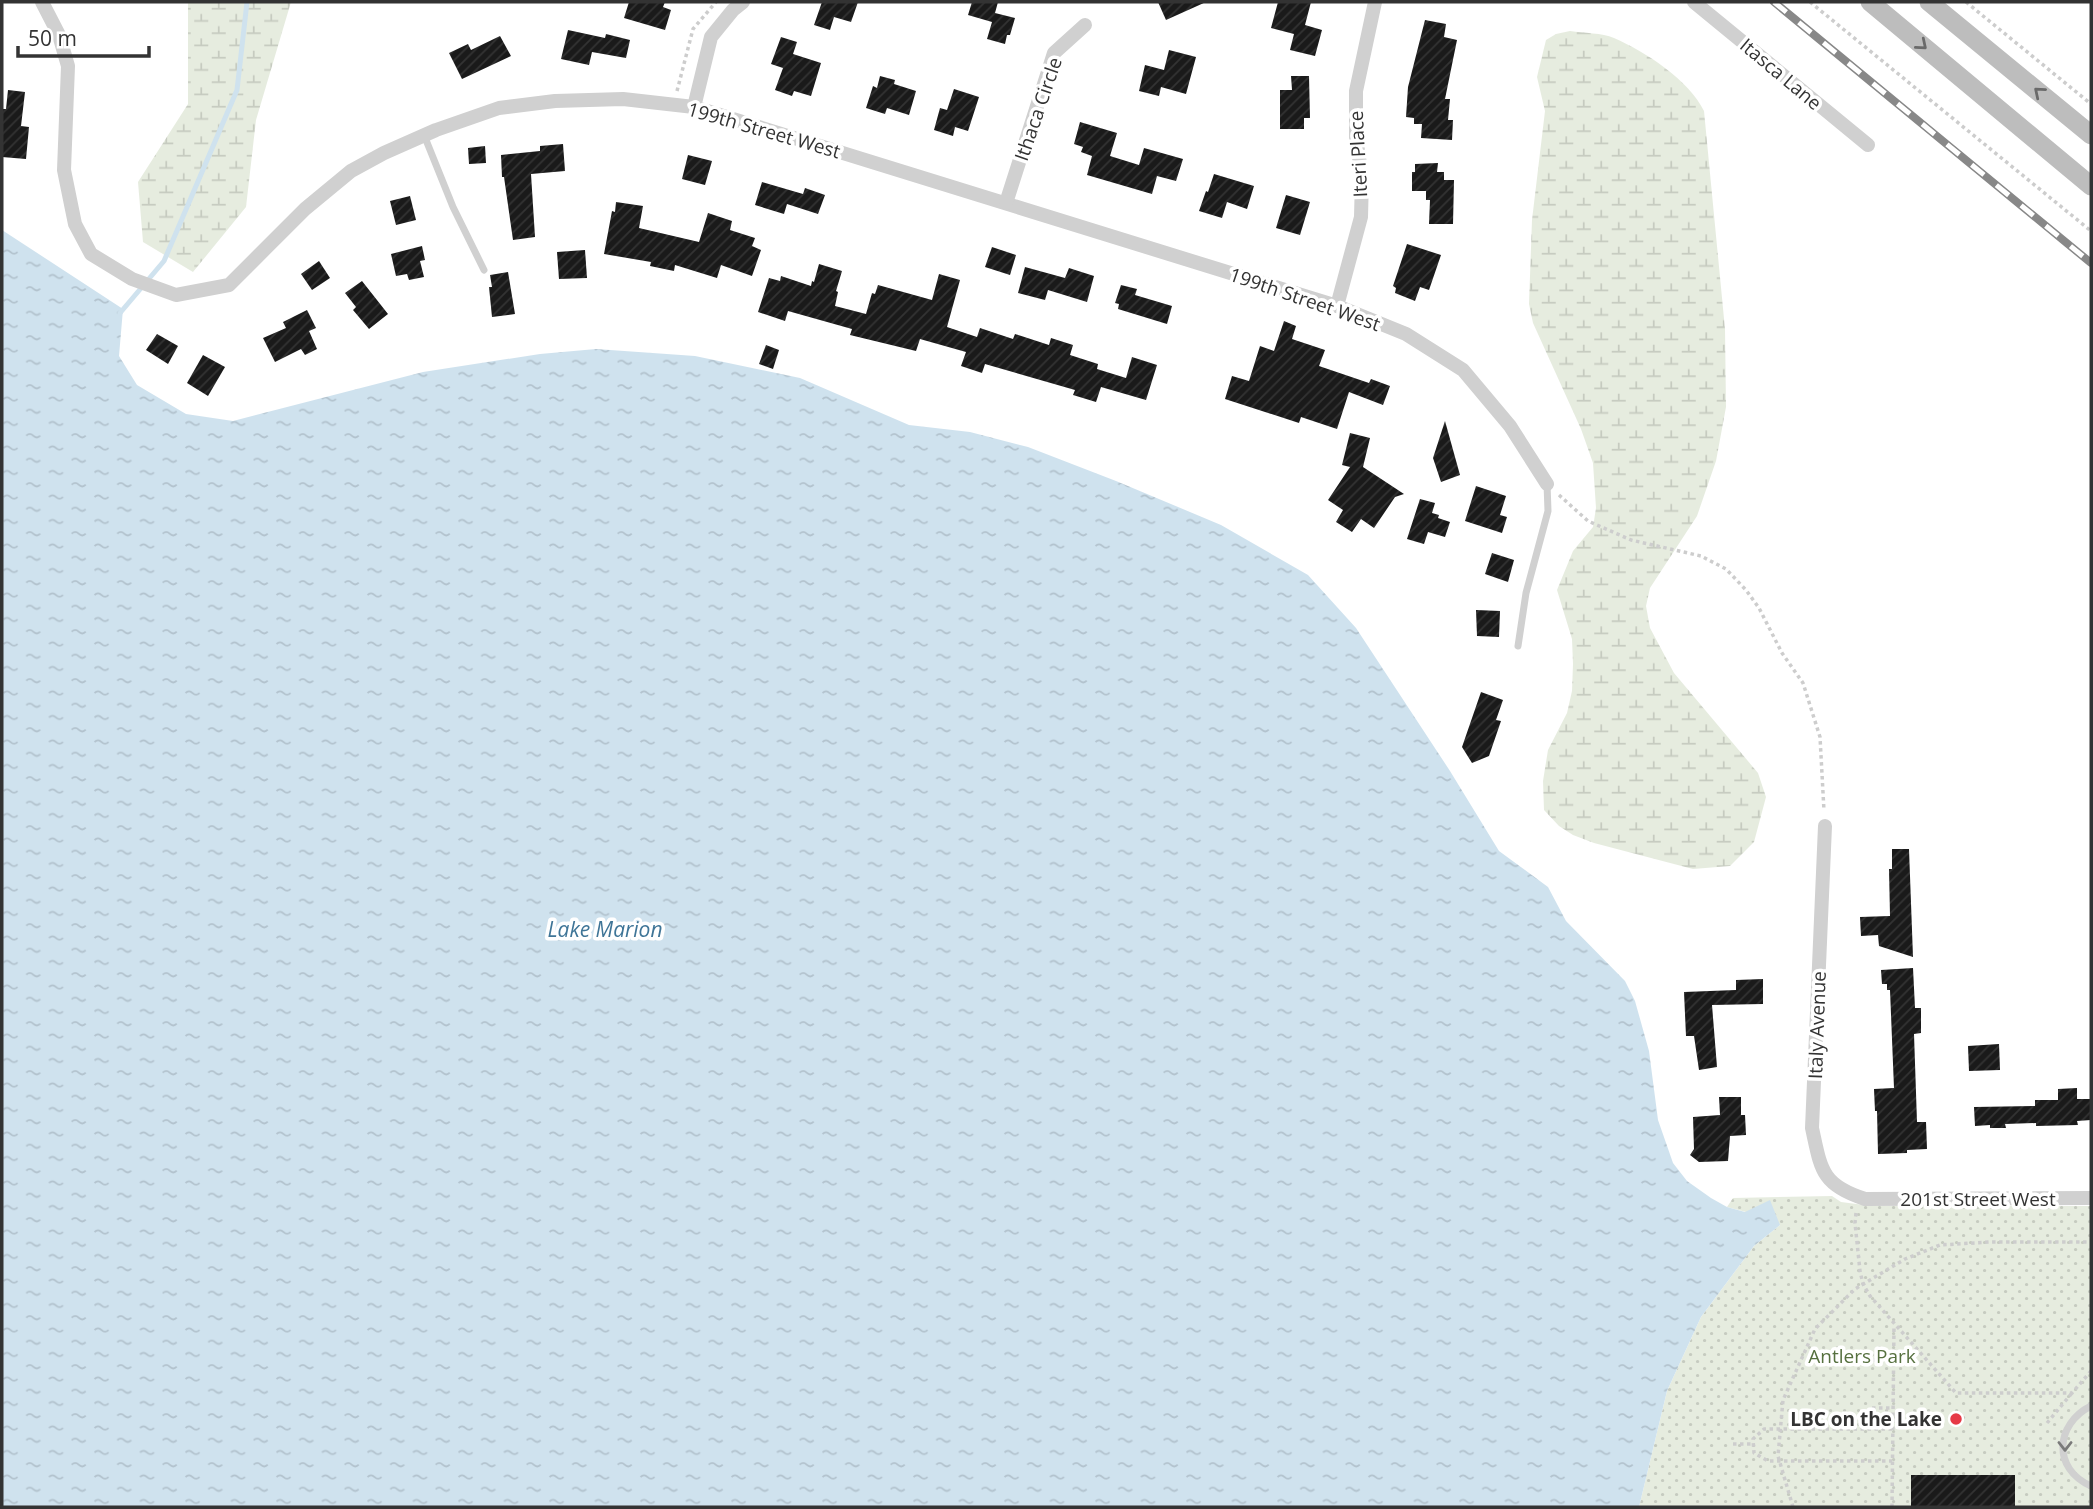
<svg xmlns="http://www.w3.org/2000/svg" width="2093" height="1509" font-family="'Open Sans',sans-serif">
<defs>
<pattern id="wetland-marsh" width="20" height="14" patternUnits="userSpaceOnUse" patternTransform="scale(1.75)"><rect width="20" height="14" fill="#e6ecdf"/><path d="M1 5h8M5 5V1M11 12h8M15 12V8" fill="none" stroke="#c6cbc0"/></pattern>
<pattern id="park-dots" width="8" height="8" patternUnits="userSpaceOnUse" patternTransform="scale(1.75)"><rect width="8" height="8" fill="#e6ecdf"/><path d="M2 2h.1M6 6h.1" fill="none" stroke="#c6cbc0" stroke-width="1.8" stroke-linecap="round"/></pattern>
<pattern id="water-ripples" width="26" height="14" patternUnits="userSpaceOnUse" patternTransform="scale(1.75)"><rect width="26" height="14" fill="#cfe2ee"/><path d="M2 4q2-2 4 0t4 0M15 11q2-2 4 0t4 0" fill="none" stroke="#b2c2cd"/></pattern>
<pattern id="building-hatch" width="6" height="6" patternUnits="userSpaceOnUse" patternTransform="scale(1.75)"><rect width="6" height="6" fill="#1a1a1a"/><path d="M-1 1l2-2M0 6l6-6M5 7l2-2" fill="none" stroke="#333"/></pattern>
</defs>
<rect width="100%" height="100%" fill="#fff"/>
<g fill="url(#wetland-marsh)">
<path d="M188 2H291L256 120 246 207 193 272 143 242 138 182 188 104Z"/>
<path d="M1570 31C1584 33 1602 33 1614 38 1646 52 1689 80 1704 111L1725 329 1726 407 1716 461 1697 516 1650 588 1646 606 1650 628 1674 673 1758 773 1766 797 1754 842 1730 866 1693 869 1594 843 1573 835 1559 826 1544 810 1543 781 1548 750 1567 713 1572 691 1573 664 1572 639 1557 590 1573 551 1593 527 1596 508 1593 463 1581 429 1533 323 1529 304 1532 220 1545 111 1537 77 1546 40 1556 34Z"/>
</g>
<path fill="url(#park-dots)" d="M1832 1196 1841 1202 1872 1206H2091V1507H1639L1667 1391 1701 1317 1754 1246 1780 1225 1746 1212 1727 1207 1733 1198Z"/>
<path fill="url(#water-ripples)" d="M2 230 123 309 119 356 137 385 186 414 233 421 423 372 540 354 596 349 695 356 800 378 909 425 970 432 1028 447 1116 481 1221 525 1308 575 1356 628 1450 771 1499 851 1548 887 1566 921 1625 981 1635 1001 1649 1051 1658 1120 1673 1163 1687 1181 1711 1198 1727 1207 1745 1212 1770 1200 1780 1225 1754 1246 1701 1317 1667 1391 1639 1507H2Z"/>
<g fill="none" stroke-linecap="round" stroke-linejoin="round">
<path stroke="#cfe2ee" stroke-width="5" d="M120 313 164 261 237 90 247 2"/>
</g>
<g fill="url(#building-hatch)">
<path d="M629 2H665L663 7 671 10 665 30 624 18Z"/>
<path d="M822 2H858L851 22 834 17 830 30 814 25Z"/>
<path d="M972 2H998L995 13 1015 18 1010 35H1007L1005 44 987 39 992 22 968 15Z"/>
<path d="M1158 2H1206L1166 20Z"/>
<path d="M1278 2H1311L1305 25 1322 30 1315 56 1290 50 1294 34 1271 28Z"/>
<path d="M1425 20 1446 24 1444 37 1457 40 1445 99H1450L1448 120H1453L1452 140 1421 138 1422 124H1414V118L1406 117 1408 87Z"/>
<path d="M568 30 605 38 606 34 630 40 626 58 592 52 589 65 561 59Z"/>
<path d="M500 36 511 56 462 79 449 53 468 44 471 50Z"/>
<path d="M781 37 797 42 793 54 821 63 811 96 794 91 792 96 775 90 783 68 771 64Z"/>
<path d="M1169 50 1196 57 1186 94 1161 87 1159 96 1139 91 1145 65 1164 70Z"/>
<path d="M880 76 895 80 894 84 916 91 909 115 887 108 885 114 866 108 873 86 877 88Z"/>
<path d="M1291 76H1309L1310 118H1304V129H1280V90H1292Z"/>
<path d="M954 89 979 97 968 131 955 127 953 136 934 130 940 108 947 110Z"/>
<path d="M8 90 25 92 21 126 29 127 26 159 2 157V109H6Z"/>
<path d="M1080 122 1117 133 1110 156 1139 165 1144 148 1183 159 1176 181 1157 176 1152 194 1087 175 1092 156 1081 152 1083 147 1074 144Z"/>
<path d="M563 144 565 171 531 174 535 237 513 240 504 177H502L501 155 540 151V146Z"/>
<path d="M485 146 486 163 469 164 468 148Z"/>
<path d="M688 155 712 161 705 185 682 179Z"/>
<path d="M1438 163 1437 172H1444V180H1454L1453 224H1429L1430 200H1426V191H1412V172H1415V164Z"/>
<path d="M1214 174 1254 186 1247 209 1227 202 1222 218 1199 211 1206 191 1208 192Z"/>
<path d="M762 182 803 194 805 188 825 195 818 214 787 204 784 214 755 205Z"/>
<path d="M1286 195 1310 202 1300 235 1276 228Z"/>
<path d="M410 196 416 220 396 225 390 201Z"/>
<path d="M616 202 643 206 639 228 699 242 708 213 732 221 730 230 755 238 752 246 761 250 752 276 721 265 717 278 675 265 674 271 650 266 651 262 604 254 612 211 615 212Z"/>
<path d="M1407 244 1441 255 1429 290 1420 287 1415 301 1395 293 1396 288 1393 286Z"/>
<path d="M422 246 425 260 420 261 424 277 409 280 407 274 396 276 391 254Z"/>
<path d="M992 247 1016 255 1010 275 985 267Z"/>
<path d="M585 250 587 278 559 279 557 252Z"/>
<path d="M319 261 330 278 312 290 301 274Z"/>
<path d="M819 264 842 271 836 291 838 292 835 306 866 314 872 293 875 294 878 285 932 300 939 274 960 280 947 327 977 337 980 328 1013 339 1015 334 1049 345 1051 338 1073 345 1070 355 1098 364 1097 369 1126 378 1132 357 1157 365 1146 400 1101 387 1096 402 1073 395 1075 390 985 364 982 373 961 366 966 352 920 339 916 351 850 335 852 329 788 311 785 321 758 312 769 278 780 281 781 276 811 286 812 281 814 282Z"/>
<path d="M1025 267 1065 278 1069 268 1094 276 1087 302 1048 290 1045 300 1018 293Z"/>
<path d="M508 272 515 314 492 317 489 287H492L490 275Z"/>
<path d="M362 281 388 314 369 329 353 310 356 307 345 293Z"/>
<path d="M1121 285 1137 289 1135 295 1172 306 1167 324 1118 309 1119 304 1115 303Z"/>
<path d="M307 310 316 328 309 331 317 349 305 355 301 349 275 362 263 338 286 328 283 322Z"/>
<path d="M1284 321 1296 326 1292 339 1325 350 1319 366 1369 383 1371 379 1390 386 1383 405 1349 392 1337 429 1301 417 1299 423 1225 399 1232 376 1249 381 1260 346 1274 351Z"/>
<path d="M157 334 178 346 168 364 146 350Z"/>
<path d="M766 345 779 350 773 369 759 364Z"/>
<path d="M203 355 225 367 208 396 187 383Z"/>
<path d="M1445 421 1460 475 1441 482 1433 458Z"/>
<path d="M1350 433 1370 438 1363 467 1404 494 1395 497 1374 528 1361 519 1352 532 1336 522 1343 510 1328 500 1350 467 1342 465Z"/>
<path d="M1476 486 1506 496 1500 515 1507 517 1502 533 1465 521Z"/>
<path d="M1420 499 1435 503 1432 513 1439 515 1438 518 1450 522 1445 537 1428 532 1424 544 1407 539Z"/>
<path d="M1492 553 1514 560 1508 582 1485 574Z"/>
<path d="M1476 610 1500 611 1499 637 1477 636Z"/>
<path d="M1481 692 1503 700 1496 720 1501 721 1489 756 1472 763 1462 747Z"/>
<path d="M1892 849H1909L1913 957 1879 946 1878 935 1861 936 1860 917 1890 916 1889 869H1892Z"/>
<path d="M1913 968 1915 1008H1921V1033L1914 1034 1917 1122H1926L1927 1149 1907 1150V1153L1878 1154 1877 1111H1875L1874 1089 1894 1088 1890 990H1887V984H1882L1881 970Z"/>
<path d="M1763 979V1004L1712 1005 1717 1067 1699 1070 1694 1036H1686L1684 992 1736 990V980Z"/>
<path d="M1999 1044 2000 1070 1969 1071 1968 1046Z"/>
<path d="M2077 1088V1099H2091V1120L2077 1121 2078 1125 2036 1126V1123L2005 1124 2006 1128H1990V1125L1975 1126 1974 1107 2035 1106V1100H2058V1089Z"/>
<path d="M1719 1097H1741V1115H1745L1746 1135 1730 1136 1728 1161 1699 1162 1690 1155 1694 1149 1693 1117 1720 1115Z"/>
<rect x="1911" y="1475" width="104" height="32"/>
</g>
<g fill="none" stroke-linecap="round" stroke-linejoin="round">
<g stroke="#cdcdcd" stroke-width="3.5" stroke-dasharray="3.5 3.5" stroke-linecap="butt">
<path d="M1810 2 2091 231"/>
<path d="M1966 2 2091 104"/>
<path d="M677 91 693 29 716 2"/>
<path d="M1559 495 1588 521 1631 540 1701 556 1726 569 1746 590 1759 608 1782 653 1803 683 1820 737 1824 811"/>
<path d="M1856 1213 1855 1223 1860 1271 1863 1284 1870 1296 1956 1393H2072L2091 1371"/>
<path d="M1872 1360H1893"/>
<path d="M1872 1408H1892"/>
<path d="M2047 1423 2072 1393"/>
<path d="M1892 1429H1764L1753 1439 1754 1453 1768 1461H1892"/>
<path d="M1733 1444H1753"/>
<path d="M1793 1507 1778 1456 1783 1400 1815 1329 1855 1289 1905 1259 1940 1245 1990 1242H2091"/>
<path d="M1892 1507 1894 1326"/>
</g>
<g stroke="#d0d0d0" stroke-width="7">
<path d="M424 135 453 207 484 270"/>
<path d="M1518 646 1526 593 1548 511 1547 484"/>
<path d="M2091 1406C2055 1424 2052 1469 2091 1486"/>
</g>
<g stroke="#d0d0d0" stroke-width="14">
<path d="M42 2 59 35 68 66 64 170 75 224 91 254 132 279 176 295 229 285 305 209 351 171 384 153 436 130 499 108 555 101 623 99 694 107 1337 306 1406 334 1463 370 1510 426 1547 484"/>
<path d="M1694 2 1868 145"/>
<path d="M694 107 711 37 733 10 743 2"/>
<path d="M1006 203 1054 53 1085 25"/>
<path d="M1337 306 1361 217 1362 178 1356 137V91L1375 2"/>
<path d="M1825 826 1812 1128C1821 1169 1821 1185 1865 1199L2091 1198"/>
</g>
<g stroke="#bdbdbd" stroke-width="19">
<path d="M1870 2 2091 186"/>
<path d="M1929 2 2091 135"/>
</g>
<defs>
<path id="rail" d="M1774 2 2091 263"/>
</defs>
<use href="#rail" stroke="#888" stroke-width="8"/>
<use href="#rail" stroke="#fff" stroke-width="5" stroke-dasharray="16" stroke-linecap="butt"/>
</g>
<defs><path id="oneway-chevron" d="M-2-3.5L2.5 0L-2 3.5" fill="none" stroke-width="1.6" stroke-linecap="round" stroke-linejoin="round" transform="scale(1.75)"/></defs>
<g stroke="#6a6a6a">
<use href="#oneway-chevron" transform="translate(1922 45) rotate(40)"/>
<use href="#oneway-chevron" transform="translate(2039 92) rotate(-140)"/>
</g>
<use stroke="#7a7a7a" href="#oneway-chevron" transform="translate(2065 1446) rotate(90)"/>
<circle fill="#e63946" stroke="#fff" stroke-width="2.5" cx="1956" cy="1419" r="7"/>
<g text-anchor="middle" dominant-baseline="central" stroke-width="7" stroke-linejoin="round" paint-order="stroke">
<g font-size="19" fill="#333" stroke="#fff">
<text transform="translate(1781 74) rotate(40)">Itasca Lane</text>
<text transform="translate(1038 109) rotate(-71)">Ithaca Circle</text>
<text transform="translate(764 130) rotate(16)">199th Street West</text>
<text transform="translate(1358 154) rotate(-93)">Iteri Place</text>
<text transform="translate(1305 299) rotate(19)">199th Street West</text>
<text transform="translate(1817 1025) rotate(-88)">Italy Avenue</text>
<text x="1978" y="1199">201st Street West</text>
</g>
<g font-size="19" fill="#56703f" stroke="#fff">
<text x="1862" y="1356">Antlers Park</text>
</g>
<g font-size="19" font-weight="bold" fill="#333" stroke="#fff" text-anchor="end">
<text x="1942" y="1419">LBC on the Lake</text>
</g>
<g font-size="21" font-style="italic" fill="#3f7597" stroke="#fff">
<text x="605" y="929">Lake Marion</text>
</g>
</g>
<rect width="2093" height="1509" fill="none" stroke="#333333" stroke-width="7"/>
<path d="M18 46v10h131v-10" fill="none" stroke="#333333" stroke-width="3.5"/>
<text x="28" y="46" font-size="21" fill="#333333" stroke="#ffffff" stroke-width="5" paint-order="stroke">50 m</text>
</svg>
